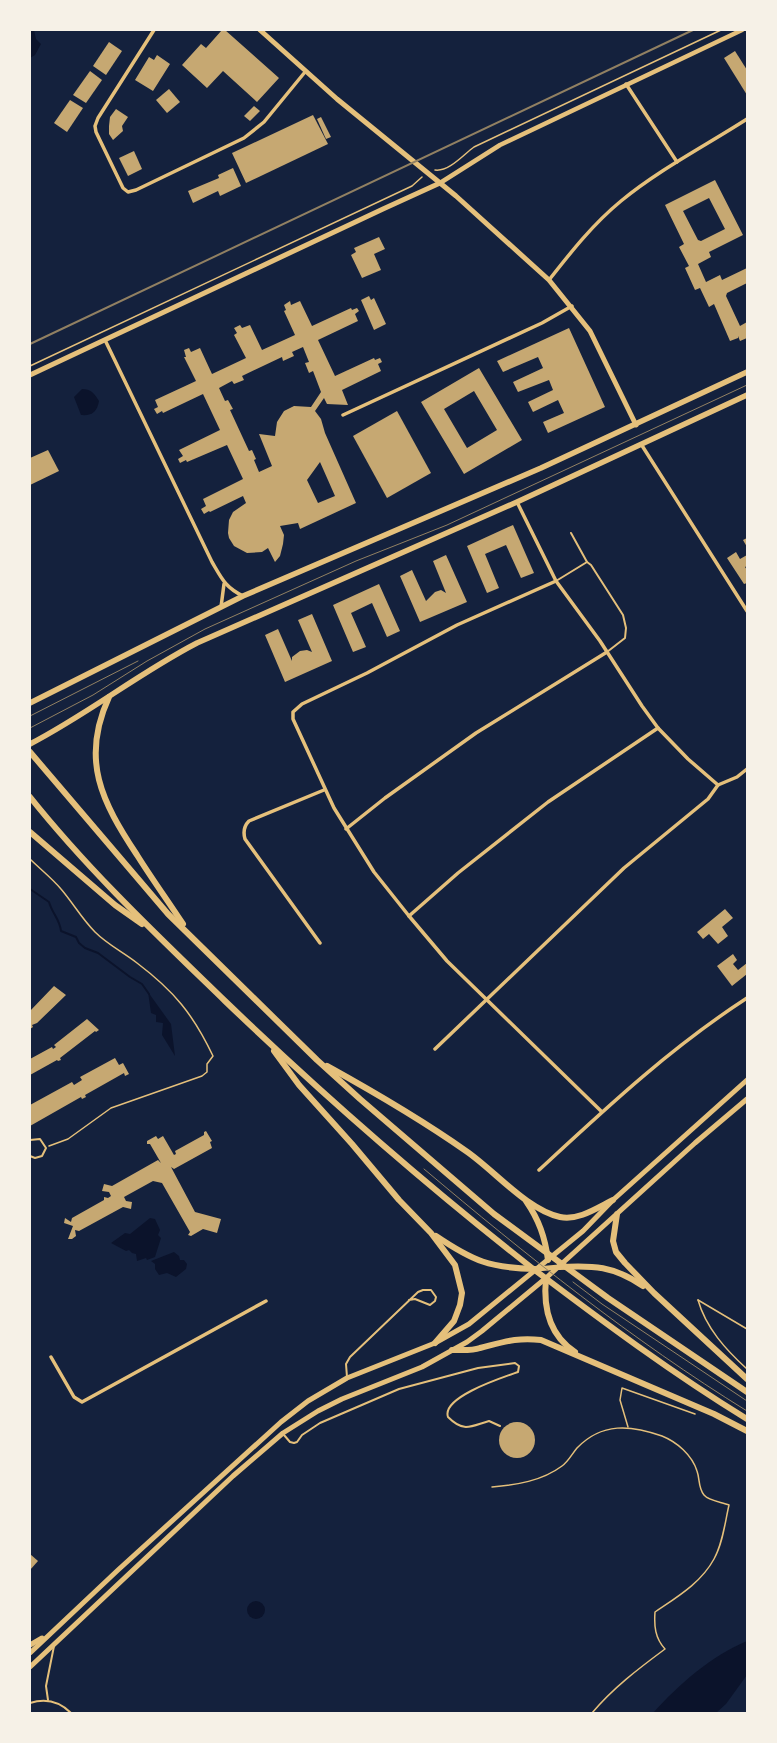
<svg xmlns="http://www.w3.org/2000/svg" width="777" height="1743" font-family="Poppins,sans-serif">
<rect width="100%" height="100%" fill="#14213d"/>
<g fill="#0b132b">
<path d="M30 30H34L36 39 41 44 35 55 30 58Z"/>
<path d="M82 389C91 389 94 393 99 401 97 412 92 416 81 415L74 397Z"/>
<path d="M148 992 171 1024 175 1056 162 1035 163 1023 156 1022V1015L151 1013Z"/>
<path d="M150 1218 155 1219 160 1230 158 1235 161 1238 155 1257 147 1260 146 1258 137 1261 136 1254 132 1253 129 1250 126 1251 111 1243 125 1233 130 1234Z"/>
<path d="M174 1252 179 1256 180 1260H184L187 1264 186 1269 176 1277 167 1273 159 1275 155 1269V1264L151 1261Z"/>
<circle cx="256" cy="1610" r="9"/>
<path d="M747 1641V1675L726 1704 716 1713H653C679 1684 711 1656 747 1641Z"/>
</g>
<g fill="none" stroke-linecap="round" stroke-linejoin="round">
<path stroke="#0b132b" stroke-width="2" d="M30 889 49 902C52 913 60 920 61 931L76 937 79 943 85 948 98 953 130 977 142 984 149 994"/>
</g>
<g fill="#c6a872" fill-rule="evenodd">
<path d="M222 30H225L279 78 257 102 223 71 207 88 182 65 201 44 206 48Z"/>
<path d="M109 42 122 51 106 75 93 66Z"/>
<path d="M735 51 747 70V95L724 58Z"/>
<path d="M157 55 170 64 153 91 135 80 149 57 154 60Z"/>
<path d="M90 71 102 80 86 103 73 95Z"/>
<path d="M169 89 180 102 167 113 156 100Z"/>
<path d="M70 100 83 108 67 132 54 123Z"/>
<path d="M254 106 260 111 250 121 244 116Z"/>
<path d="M116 109 128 117 122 126 123 131 113 140 109 134V126L110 117Z"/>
<path d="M313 115 328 144 246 183 232 153Z"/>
<path d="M321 117 331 137 326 139 317 119Z"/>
<path d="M134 151 142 169 128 176 119 158Z"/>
<path d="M233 168 241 186 220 196 218 191 193 203 188 191 219 178 218 175Z"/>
<path d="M715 180 743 235 709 252 711 257 698 264 706 282 720 275 722 280 747 268V283L727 293 726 296 740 326 747 322V338L740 341 738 336V338L730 341 714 304 709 307 700 288 695 290 685 268 689 266 679 247 684 244 665 205ZM709 198 725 229 701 241 698 240 683 211Z"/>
<path d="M379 237 385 249 374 254 381 270 362 278 351 255 356 252 354 248Z"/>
<path d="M369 296 371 300 374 298 386 324 374 330 361 300Z"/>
<path d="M290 301 291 305 300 301 312 326 351 308 352 310 357 308 359 311 355 314 358 321 318 340 335 376 374 358 375 360 380 358 382 362 378 364 381 371 342 390 348 405 327 404 324 398 315 411 321 419 325 433 356 503 300 529 298 523 280 526 284 535 283 544 280 556 275 562 268 548 262 552 247 553 234 546 229 538 228 533 229 520 233 512 246 503 243 496 210 512 209 511 204 514 201 509 206 506 203 499 243 479 227 445 187 462 186 460 180 463 178 459 183 456 179 450 220 430 203 394 163 413 162 411 157 414 154 409 158 407 155 400 196 381 184 357H186L184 350 189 348 191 352 200 348 212 374 246 358 234 335 237 333 234 328 240 325 242 328 250 325 262 350 295 335 284 311 286 310 284 305ZM303 347 309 362 305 363 309 373 313 371 321 392 311 407 294 406 284 411 277 422 275 436 259 434 272 466 259 472 254 460 256 459 252 450 249 451 230 410 233 409 228 400 225 401 219 388 232 381 234 384 244 380 242 376 282 357 283 361 294 356 292 352ZM320 462 335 496 318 503 307 480Z"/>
<path d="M569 328 605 407 548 433 543 422 564 413 558 400 533 412 528 402 553 390 549 380 518 392 513 382 543 368 538 357 503 372 497 361Z"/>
<path d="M479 368 522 440 464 474 421 402ZM474 391 497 430 467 448 444 409Z"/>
<path d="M397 411 431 473 387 498 353 436Z"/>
<path d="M48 450 59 471 30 485V458Z"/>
<path d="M513 525 534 573 521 578 506 545 485 554 499 588 487 593 467 546Z"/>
<path d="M747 538V547L743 540Z"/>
<path d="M736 552 740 559 747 555V566L745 567 747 570V583L744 584 727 558Z"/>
<path d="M446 555 467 602 420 622 400 576 412 570 426 601 435 592 441 590 446 593 433 561Z"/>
<path d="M379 584 400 631 387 637 372 603 351 613 366 647 353 652 333 605Z"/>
<path d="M312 614 332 661 285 682 265 635 278 629 292 661V657L300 651 307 650 312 652 298 620Z"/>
<path d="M725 909 733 918 722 927 728 936 718 944 709 934 703 939 697 932Z"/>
<path d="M733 954 737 960 733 964 738 970 747 963V974L732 986 717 966Z"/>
<path d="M54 986 66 995 37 1023 32 1025 33 1027 30 1029V1011Z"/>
<path d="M87 1019 99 1030 96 1032 95 1031 60 1058 61 1060 58 1061 57 1060 30 1075V1059L52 1047 53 1049 56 1047 54 1045Z"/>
<path d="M115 1058 119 1065 123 1063 129 1074 125 1076 124 1073 85 1095 86 1097 82 1099 81 1097 30 1126V1105L72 1082 74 1085 82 1080 80 1077Z"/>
<path d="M206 1131 212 1141 210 1142 212 1148 174 1169 171 1167 195 1212 221 1219 217 1233 203 1229 191 1236 188 1235 190 1232 162 1183 153 1181 124 1197 126 1201 132 1202 131 1209 123 1207 79 1231 75 1230 76 1236 72 1239H68L73 1226 64 1223 65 1218 71 1222 72 1218 104 1200V1197L108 1198 111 1196 109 1192 102 1191 104 1184 112 1186 158 1160 161 1163 150 1144H147V1141L156 1136 158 1139 163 1136 174 1155 176 1154 175 1151 204 1135V1132Z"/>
<circle cx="517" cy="1440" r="18"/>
<path d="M30 1554 38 1561 30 1570Z"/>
</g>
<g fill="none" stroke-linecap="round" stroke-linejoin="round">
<g stroke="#e5c07b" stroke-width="1.5">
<path d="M435 170C449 172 463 155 474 147L721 30"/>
<path d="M30 366 412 186 422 177"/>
<path d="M30 859C40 869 52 878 61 889 73 903 82 919 95 932 108 945 123 952 137 963 174 991 193 1014 213 1056L207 1064V1072L202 1076 111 1108 68 1139 49 1146"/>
<path d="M698 1300C706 1328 726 1350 747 1369"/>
<path d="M698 1300 747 1329"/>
<path d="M628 1427 620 1400 622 1388 695 1414"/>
<path d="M492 1487C516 1485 542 1481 562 1466 568 1462 572 1454 577 1448 602 1422 631 1425 662 1436 677 1442 692 1455 697 1471 700 1479 698 1488 704 1495 709 1501 722 1502 729 1505 725 1522 723 1543 714 1559 701 1583 677 1597 655 1612 654 1626 655 1638 665 1649 638 1669 613 1688 592 1713"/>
</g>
<g stroke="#e5c07b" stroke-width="2">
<path d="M571 533 587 562"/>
<path d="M556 581 587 562 591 565 623 615 626 628 625 638 607 652"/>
<path d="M30 1140 40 1139 46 1148 42 1156 35 1158 30 1156"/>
<path d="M347 1377 346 1364 350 1357 418 1292 423 1290H431L436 1297 435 1301 430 1305 415 1299 409 1300"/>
<path d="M284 1435 290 1442 294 1443 297 1442 302 1435 320 1423 399 1389 478 1368 515 1363 519 1366 518 1372C504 1377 441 1397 448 1417 464 1433 471 1426 489 1421L500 1426"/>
<path d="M48 1700 46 1686 54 1646"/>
<path d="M30 1703C46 1698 59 1701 71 1713"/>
</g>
<g stroke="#e5c07b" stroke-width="3.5">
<path d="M154 30 98 118 95 126 96 132 123 188 128 192 136 190 244 138 264 122 305 72"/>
<path d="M626 84 677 162"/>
<path d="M549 280C571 252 593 224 621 201 660 169 705 146 747 119"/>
<path d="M105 340 212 562C222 579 225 587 243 596"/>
<path d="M343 415 542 323 572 306"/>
<path d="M641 444 747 611"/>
<path d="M517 502 556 581 600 641 642 706 658 728 688 759 718 785"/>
<path d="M556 581 457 625 367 673 302 704 293 712V719L334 808 374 872 409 916 447 961 601 1111"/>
<path d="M221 607 224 584"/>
<path d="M346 829 385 798 476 733 607 652"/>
<path d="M409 916 458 873 548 802 658 728"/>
<path d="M320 943 245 839C243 832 244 826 249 821L324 790"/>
<path d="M435 1049 624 868 708 799 718 785 737 777 747 769"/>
<path d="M539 1170C606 1108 670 1048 747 998"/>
<path d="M51 1357 74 1397 82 1402 266 1301"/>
</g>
<path stroke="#e5c07b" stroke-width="4.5" d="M440 183 500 145 742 30"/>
<g stroke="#e5c07b" stroke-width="5">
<path d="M260 30 337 99 456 196 549 280 590 331 636 425"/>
<path d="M30 375 383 209 440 183"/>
<path d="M537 1269 559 1267"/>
<path d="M30 1645 42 1638"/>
<path d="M30 1653 118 1570 281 1422 308 1401 347 1378 435 1343 469 1324 583 1231 613 1200 747 1080"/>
<path d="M30 1667 233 1476 283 1433 318 1411 342 1399 422 1367 467 1342 482 1331 546 1278 695 1143 747 1099"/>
</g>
<g stroke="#e5c07b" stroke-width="5.5">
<path d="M30 703 243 596 541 468 747 372"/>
<path d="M30 744C88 714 139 673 197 643L517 502 747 395"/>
</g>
<g stroke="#e5c07b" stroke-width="6">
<path d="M109 697C80 760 102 802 137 855 152 879 168 901 183 924"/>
<path d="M30 752 168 914 317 1060 360 1099 494 1214 608 1298 747 1392"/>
<path d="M30 797C89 871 158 936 225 1001 323 1095 425 1184 532 1268 602 1321 672 1373 747 1419"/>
<path d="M30 832 115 905 142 924"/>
<path d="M274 1051 299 1085 352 1144 399 1200 431 1233 455 1265 462 1293 460 1305 454 1321 435 1343"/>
<path d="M327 1066C374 1092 422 1120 466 1151 494 1170 527 1210 560 1217 578 1221 597 1208 613 1200"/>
<path d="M526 1201C539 1220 545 1237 548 1260"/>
<path d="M617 1214 613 1241 616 1252 625 1263 654 1293 747 1379"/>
<path d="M436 1236C473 1261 490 1268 535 1269"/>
<path d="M559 1267C593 1265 614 1266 643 1286"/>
<path d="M546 1278C543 1308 549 1335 575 1352"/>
<path d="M452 1350C461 1350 472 1351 480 1348 504 1342 517 1337 541 1340L714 1414 747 1431"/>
</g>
<g stroke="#918062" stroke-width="1">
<path d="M30 716 138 661"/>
<path d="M30 728 93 695 147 661 205 629 356 561 447 525 747 385"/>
<path d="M424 1169C526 1255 632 1340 747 1411"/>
<path d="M573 1282 602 1304 747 1401"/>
</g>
<path stroke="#918062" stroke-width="2" d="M30 344 693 30"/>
</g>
<rect width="777" height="1743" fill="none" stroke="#f6f1e7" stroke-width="62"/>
</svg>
